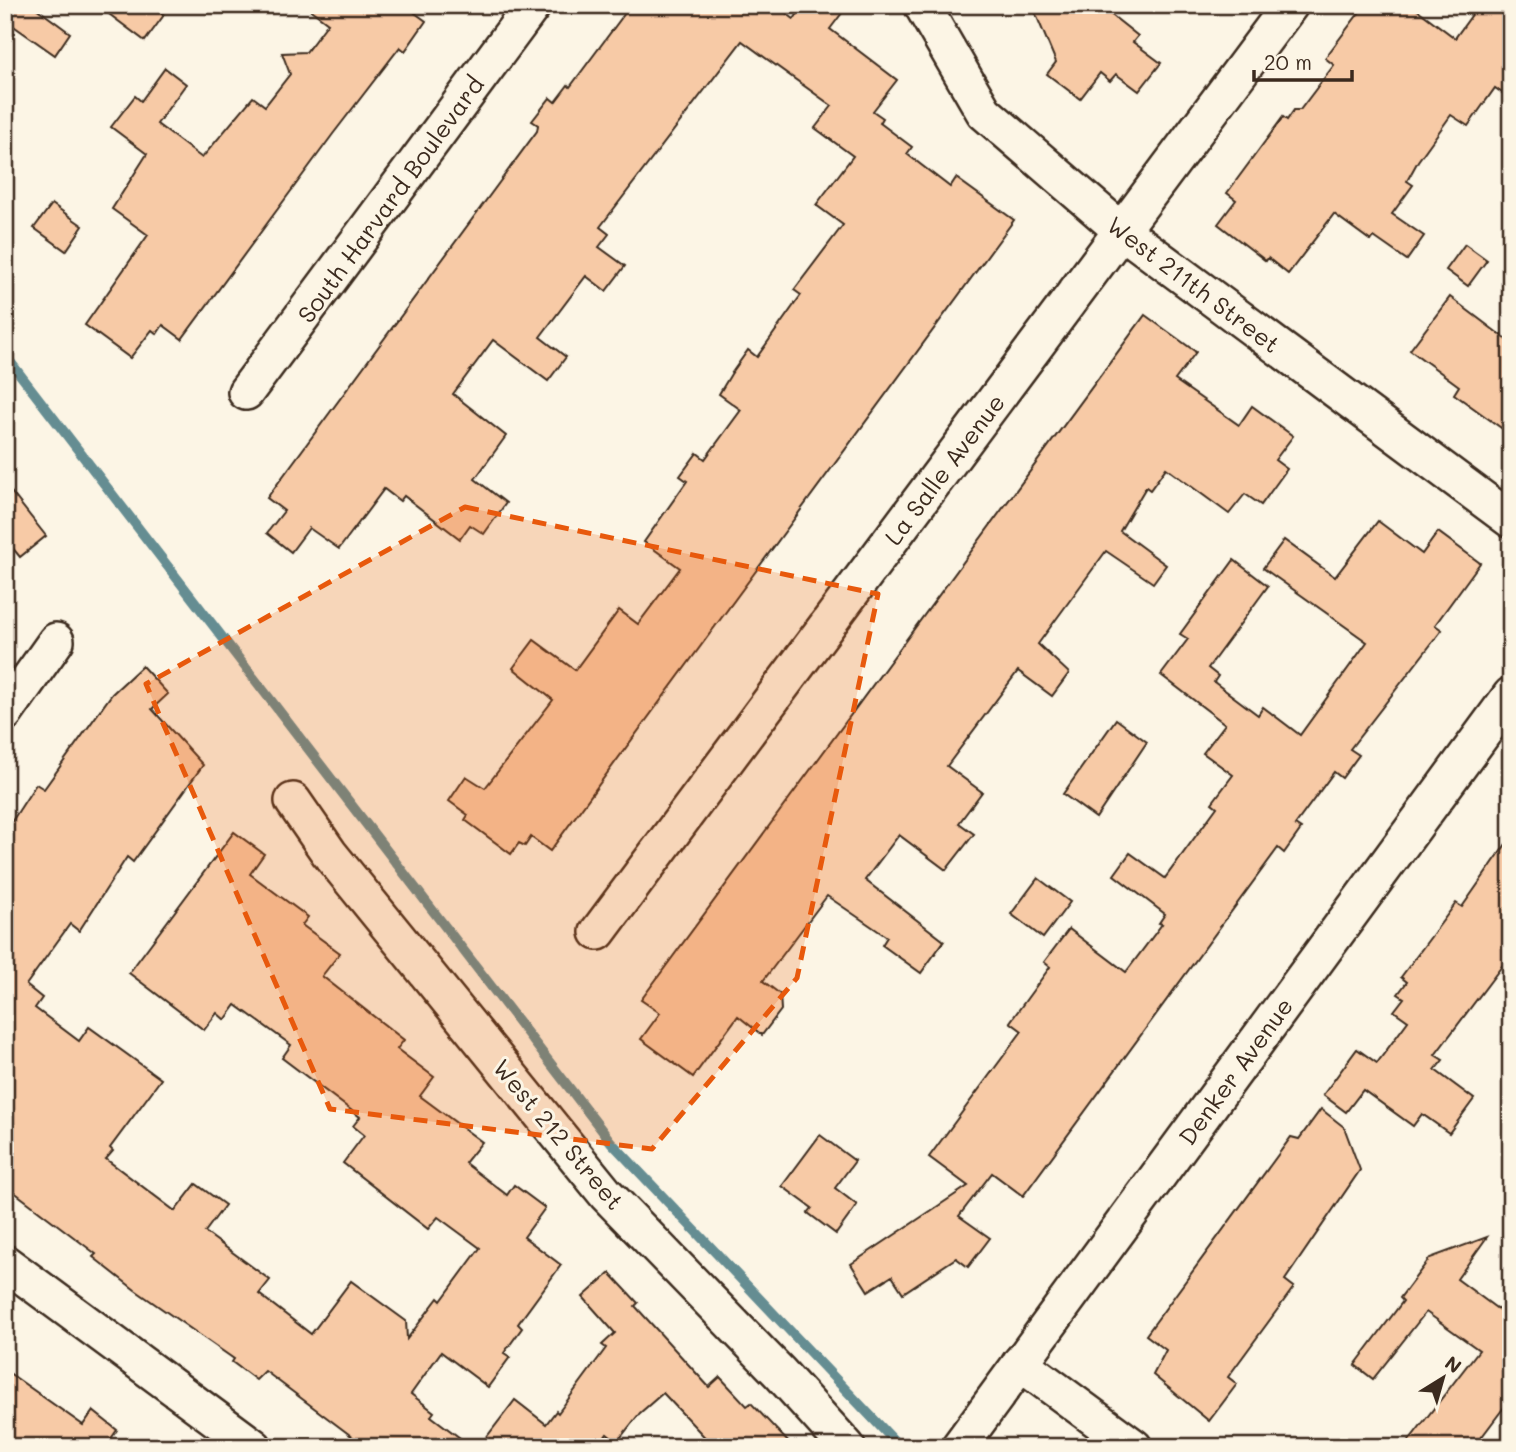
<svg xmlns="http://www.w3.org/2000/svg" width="1516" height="1452" font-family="Mali,sans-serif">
<rect width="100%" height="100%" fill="#fcf5e5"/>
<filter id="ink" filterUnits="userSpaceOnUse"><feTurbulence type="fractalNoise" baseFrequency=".0143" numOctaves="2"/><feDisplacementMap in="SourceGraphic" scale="14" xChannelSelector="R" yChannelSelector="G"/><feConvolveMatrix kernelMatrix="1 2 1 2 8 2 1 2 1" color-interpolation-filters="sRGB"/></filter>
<g filter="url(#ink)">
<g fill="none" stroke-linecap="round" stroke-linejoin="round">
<path stroke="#658d92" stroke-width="10" d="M5 355 611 1142 900 1447"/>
</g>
<g fill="#f7caa6" stroke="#3b2a1e" stroke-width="2">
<path d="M5 5H32L70 33 55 55 5 20Z"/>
<path d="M97 5H151L164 15 145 41Z"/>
<path d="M304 5H404L426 21 405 51 400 47 333 134 182 339 163 325 157 334 152 330 130 358 85 325 148 235 112 209 147 154 111 127 135 96 141 101 165 68 186 84 157 124 202 158 253 97 265 106 290 74 282 53 306 52 328 23Z"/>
<path d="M631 5H775L794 19 804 5H848L830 29 897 80 873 111 883 118 880 123 912 147 907 154 950 187 956 178 1014 220 550 851 531 837 525 846 519 843 511 854 465 820 468 815 449 801 466 776 485 788 553 700 513 668 534 640 575 670 619 610 638 624 680 568 644 542 687 481 680 476 697 453 705 459 741 410 719 394 731 374 748 350 757 357 801 295 794 290 843 225 816 205 853 156 815 128 832 106 742 41 600 227 609 234 599 247 625 266 606 291 586 276 540 337 566 357 548 381 493 340 453 394 506 436 475 479 506 503 484 534 470 525 460 539 404 496 400 501 384 489 339 549 309 528 291 552 267 533 284 511 267 498 537 131 538 125 532 121 550 98 555 102 568 85 570 87Z"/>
<path d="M1032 5H1099L1138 36 1133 42 1161 63 1139 91 1116 74 1110 81 1100 73 1080 99 1047 74 1056 62Z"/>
<path d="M1365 5H1411L1455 38 1479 5H1511V99L1495 88 1468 126 1451 115 1418 161 1407 181 1413 185 1392 214 1424 236 1407 260 1374 237 1371 241 1334 214 1288 274 1268 258 1266 261 1218 224 1236 200 1227 193 1283 117 1287 120 1294 110H1300L1334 65 1325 58Z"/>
<path d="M52 204 83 226 66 251 34 228Z"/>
<path d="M1465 244 1487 260 1468 286 1446 270Z"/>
<path d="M1450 297 1511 343V435L1454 394 1459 386 1410 350Z"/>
<path d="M1145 315 1196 352 1175 380 1239 425 1252 406 1293 436 1275 460 1287 469 1261 505 1245 494 1229 514 1166 468 1150 490 1146 487 1120 531 1166 565 1153 583 1106 551 1038 644 1069 673 1052 696 1018 671 947 766 982 792 959 823 974 834 946 870 899 835 865 880 944 941 921 973 882 945 887 937 827 896 763 981 780 994 781 1010 762 1035 738 1016 693 1077 641 1039 660 1013 641 1000Z"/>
<path d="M5 484 46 536 20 557 5 539Z"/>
<path d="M1378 521 1422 554 1438 532 1480 563 1435 625 1442 630 1350 749 1359 755 1342 778 1334 772 1295 825 1301 829 1284 853 1278 848 1023 1196 992 1173 959 1216 990 1238 968 1267 956 1258 903 1293 892 1276 868 1291 851 1264 968 1186 929 1157 1022 1031 1010 1022 1050 967 1044 962 1069 929 1126 972 1162 924 1159 923 1165 914 1114 875 1130 853 1165 878 1217 807 1212 803 1233 775 1203 753 1225 724 1161 675 1188 639 1180 634 1234 560 1268 586 1208 668 1218 676 1214 682 1258 715 1263 707 1300 735 1367 642 1263 568 1284 540 1335 577Z"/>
<path d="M142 666 168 694 152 709 203 765 133 862 127 857 79 931 70 924 26 985 42 998 35 1008 79 1041 89 1027 161 1079 110 1148 113 1151 106 1159 175 1211 196 1184 225 1205 205 1232 270 1280 259 1294 311 1334 351 1281 406 1321 407 1339 438 1298 441 1301 480 1248 438 1217 428 1229 343 1163 364 1135 353 1126 360 1117 282 1058 291 1045 236 1005 225 1020 217 1013 204 1030 129 973 234 832 264 854 250 874 308 917 302 925 340 953 322 976 404 1040 397 1049 434 1077 420 1096 482 1142 465 1163 507 1195 514 1185 545 1208 524 1237 561 1265 518 1324 522 1328 504 1353 510 1357 488 1387 441 1352 411 1394 434 1412 431 1416 472 1447H366L265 1371 256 1380 232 1362 234 1359 135 1290 93 1257 96 1254 5 1185V832L36 784 44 789 112 694Z"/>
<path d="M1116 719 1147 742 1096 818 1063 794Z"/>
<path d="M1511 837V954L1435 1055 1443 1060 1435 1070 1474 1099 1449 1133 1422 1114 1413 1126 1363 1090 1346 1112 1323 1095 1357 1049 1377 1063 1408 1021 1394 1011 1404 998 1398 994 1407 982 1401 977 1456 903 1462 907Z"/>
<path d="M1038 878 1070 902 1043 938 1011 914Z"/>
<path d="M1321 1109 1344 1127 1360 1170 1285 1280 1294 1287 1228 1377 1237 1384 1209 1421 1153 1375 1166 1350 1146 1335 1291 1137 1299 1139Z"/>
<path d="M820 1135 855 1161 835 1188 857 1205 836 1234 808 1213 812 1208 782 1186Z"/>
<path d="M1487 1237 1457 1279 1511 1319V1398L1474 1447H1404L1479 1350 1426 1312 1373 1379 1355 1365 1403 1301 1400 1298 1430 1258Z"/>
<path d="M610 1273 638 1303 635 1306 709 1387 720 1377 747 1406 751 1403 793 1447H714L663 1393 640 1413 617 1442 607 1434 597 1447H479L515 1400 546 1424 556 1411 558 1413 606 1348 602 1345 615 1333 583 1297Z"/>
<path d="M5 1370 83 1425 93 1411 117 1430 108 1443 113 1447H5Z"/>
</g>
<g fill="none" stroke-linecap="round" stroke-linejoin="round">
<defs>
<g id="minor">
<path d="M922 5 984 112 1122 231 1511 520"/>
<path d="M246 392 533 5"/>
<path d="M5 713 56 641"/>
<path d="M293 801 329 853 606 1194 780 1373 847 1447"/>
<path d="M598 932 1290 5"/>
<path d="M5 1263 254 1447"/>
<path d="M1020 1363 1134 1447"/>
<path d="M959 1447 1511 695"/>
</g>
</defs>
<use href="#minor" stroke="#3b2a1e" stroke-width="40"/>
<use href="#minor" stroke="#fcf5e5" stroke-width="35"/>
</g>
</g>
<path fill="#e8590c" fill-opacity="0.2" stroke="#e8590c" stroke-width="5" stroke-dasharray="14 9" stroke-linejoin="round" d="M465 507 878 594 797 978 652 1149 330 1109 146 684Z"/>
<g text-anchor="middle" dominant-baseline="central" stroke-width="6" stroke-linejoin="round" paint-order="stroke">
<g font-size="24" fill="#3b2a1e" stroke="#fcf5e5">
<text transform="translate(390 199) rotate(-54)">South Harvard Boulevard</text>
<text transform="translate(1194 284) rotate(37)">West 211th Street</text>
<text transform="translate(944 469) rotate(-53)">La Salle Avenue</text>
<text transform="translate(1235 1071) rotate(-54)">Denker Avenue</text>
<text transform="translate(559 1134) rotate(50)">West 212 Street</text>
</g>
</g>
<rect width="1516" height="1452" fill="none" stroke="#fcf5e5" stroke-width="28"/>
<rect x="14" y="14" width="1488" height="1424" fill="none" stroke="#3b2a1e" stroke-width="2.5" filter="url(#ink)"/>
<g transform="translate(1443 1378) rotate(37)" stroke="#fcf5e5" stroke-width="5" paint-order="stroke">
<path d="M0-5L12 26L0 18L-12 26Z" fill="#3b2a1e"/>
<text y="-10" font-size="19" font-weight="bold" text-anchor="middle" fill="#3b2a1e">N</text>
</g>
<path d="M1254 70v10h98v-10" fill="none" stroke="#3b2a1e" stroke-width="3.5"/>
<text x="1264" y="70" font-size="21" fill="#3b2a1e" stroke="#fcf5e5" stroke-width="5" paint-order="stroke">20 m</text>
</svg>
